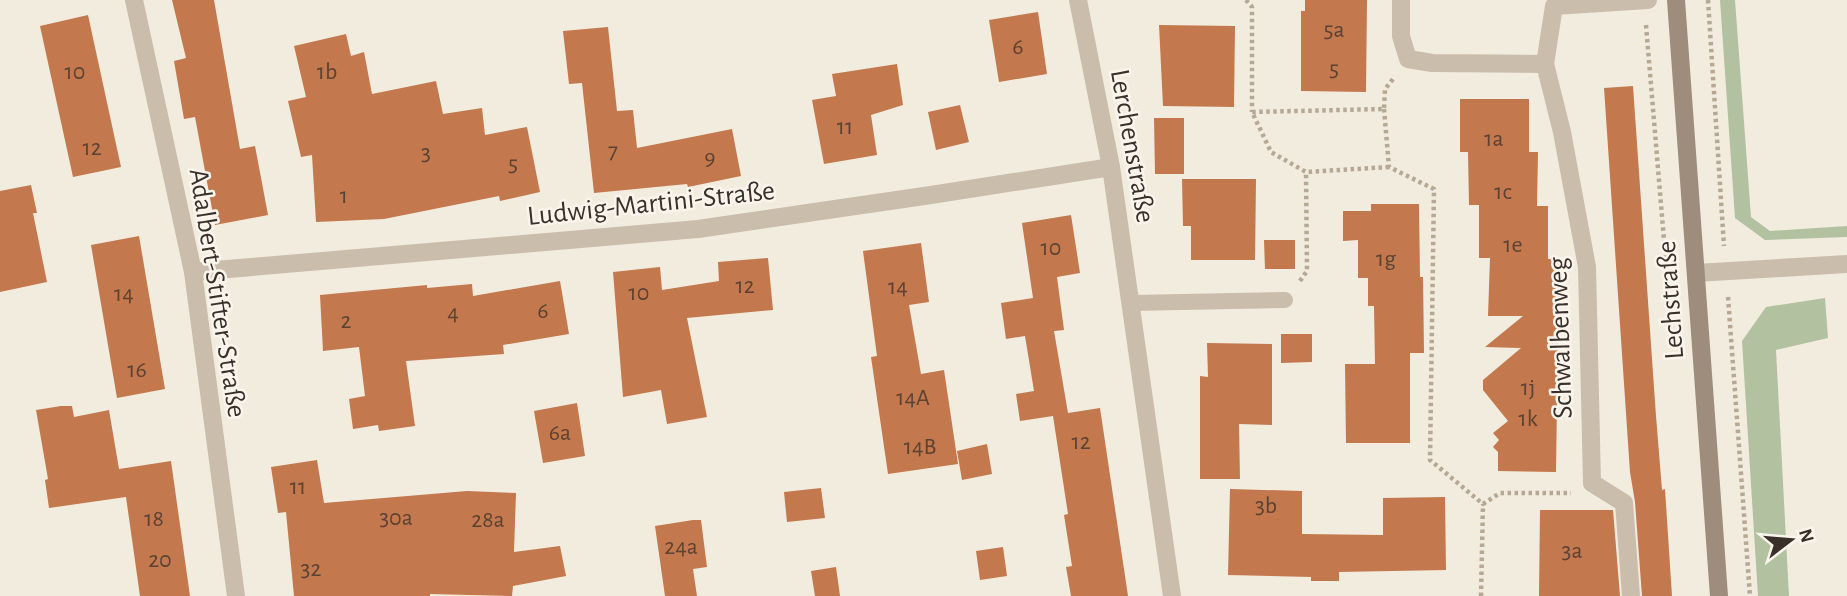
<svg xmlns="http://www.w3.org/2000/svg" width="1847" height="596" font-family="'Alegreya Sans',sans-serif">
<rect width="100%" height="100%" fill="#f2ecdf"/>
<g fill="#b2c19f">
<path d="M1720 0H1735L1751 217 1770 231 1847 226V237L1765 240 1735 218Z"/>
<path d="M1825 298 1828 338 1776 350 1789 596H1758L1742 341 1766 307Z"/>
</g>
<g fill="#c3784d">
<path d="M172 0H214L240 149 255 146 268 215 215 225 195 117 184 119 174 61 186 58Z"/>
<path d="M1305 0H1367L1366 92 1301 91V11H1305Z"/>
<path d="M1038 12 1047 74 999 82 989 20Z"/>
<path d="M88 15 121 167 73 177 40 26Z"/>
<path d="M1159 25 1235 26 1234 107 1163 106Z"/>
<path d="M608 27 617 111 633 110 637 148 732 129 741 176 688 187 687 184 594 193 582 83 569 84 563 31Z"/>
<path d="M346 34 351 56 364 52 372 94 436 81 443 114 482 108 485 135 527 127 540 192 500 201 499 196 384 219 316 222 312 155 301 157 288 101 306 97 294 46Z"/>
<path d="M897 64 903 105 871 115 877 155 824 164 812 100 836 96 832 74Z"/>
<path d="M1633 86 1656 416 1662 490 1665 489 1672 596H1642L1635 502 1630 472 1604 88Z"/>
<path d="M1460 99H1529V152H1538L1537 206H1548V259H1559L1556 472 1498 471V452L1493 447 1499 440 1493 433 1508 421 1483 390V380L1521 348 1485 347 1523 316H1488L1490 258H1479V205H1469L1468 152H1460Z"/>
<path d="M960 105 969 142 936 150 928 112Z"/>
<path d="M1154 118H1184V174H1155Z"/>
<path d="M1182 179H1256L1255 260H1191V226H1183Z"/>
<path d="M31 185 37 213H33L47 282 0 292V191Z"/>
<path d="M1371 204H1419L1420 277H1423L1424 353H1410V443H1346L1345 364H1375L1374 306H1368V278H1358V240L1343 241V211H1371Z"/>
<path d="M1071 215 1080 273 1057 277 1064 330 1054 331 1068 413 1100 408 1128 596H1071L1066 567 1072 566 1064 515 1068 514 1053 416 1020 421 1016 394 1034 391 1025 336 1006 339 1001 303 1033 298 1022 223Z"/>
<path d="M139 236 165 389 117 398 91 245Z"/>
<path d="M1264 240H1295V269H1265Z"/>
<path d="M921 243 929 302 909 305 921 374 944 370 958 464 888 474 871 357 877 356 863 251Z"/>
<path d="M768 258 773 310 687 318 707 417 667 424 661 390 623 397 613 272 660 267 662 290 719 281 718 262Z"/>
<path d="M560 281 569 334 503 345 504 354 406 361 415 426 379 431 378 425 353 429 349 399 365 396 359 347 323 351 320 295 427 285V288L472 284 473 296Z"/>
<path d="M1281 334H1312V362L1281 363Z"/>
<path d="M1207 343 1272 344V425L1239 424 1240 479H1200V376L1208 377Z"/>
<path d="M577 403 585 456 543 463 534 411Z"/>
<path d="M61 406H72L74 417 109 410 119 469 171 461 190 596H140L126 497 49 508 45 480 48 479 36 410Z"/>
<path d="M987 444 992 474 962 480 957 451Z"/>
<path d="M317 460 324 503 467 491 516 493 514 552 560 546 566 576 513 586 512 596 430 594V596H294L286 512 278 513 271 467Z"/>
<path d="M821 488 825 518 787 522 784 492Z"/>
<path d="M1230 489 1302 491V534L1383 535V498L1445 497 1446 570 1339 572V581H1311V577L1228 575Z"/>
<path d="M1540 510H1613L1620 596H1539Z"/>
<path d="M693 520H701L707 567 693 569 697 596H665L655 526Z"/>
<path d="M1003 547 1007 576 980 580 976 551Z"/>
<path d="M836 567 840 596H815L811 571Z"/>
</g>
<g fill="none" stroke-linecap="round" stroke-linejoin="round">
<g stroke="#b6a895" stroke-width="4.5" stroke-dasharray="3.5 3.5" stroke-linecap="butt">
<path d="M1246 0 1252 7V112"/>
<path d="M1708 0 1724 246"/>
<path d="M1646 25 1666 264"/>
<path d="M1384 109 1389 167 1434 189 1430 460 1483 504 1500 493H1571"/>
<path d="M1389 167 1306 172 1271 152 1252 112 1384 109 1385 89 1393 79"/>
<path d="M1300 281 1307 271 1306 172"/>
<path d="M1728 297 1750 596"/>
<path d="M1481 596 1483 504"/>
</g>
<path stroke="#cbbdab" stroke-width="16" d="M1130 303 1285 300"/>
<g stroke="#cbbdab" stroke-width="18">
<path d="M134 0 193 272 236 596"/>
<path d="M1078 0 1111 167 1172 596"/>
<path d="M1401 0V36L1408 59 1432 63 1545 64 1554 6 1648 0"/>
<path d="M1545 64 1562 132 1587 267 1592 483 1624 503 1631 596"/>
<path d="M193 272 698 229 931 195 1111 167"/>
<path d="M1696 273 1847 264"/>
</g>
<path stroke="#9e8d7c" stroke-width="18" d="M1676 0 1719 596"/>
</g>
<g text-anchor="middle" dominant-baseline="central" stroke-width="5" stroke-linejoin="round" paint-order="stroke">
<g font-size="24" fill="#5c4233">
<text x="1334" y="30">5a</text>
<text x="1018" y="47">6</text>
<text x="1334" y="69">5</text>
<text x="75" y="72">10</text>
<text x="327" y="72">1b</text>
<text x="845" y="127">11</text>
<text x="1494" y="139">1a</text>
<text x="92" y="148">12</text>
<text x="613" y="151">7</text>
<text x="426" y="153">3</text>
<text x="710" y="158">9</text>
<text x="513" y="164">5</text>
<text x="1503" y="192">1c</text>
<text x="344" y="196">1</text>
<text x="1513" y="245">1e</text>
<text x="1051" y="248">10</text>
<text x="1386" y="259">1g</text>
<text x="745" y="286">12</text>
<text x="898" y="287">14</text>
<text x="639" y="293">10</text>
<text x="124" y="294">14</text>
<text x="543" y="311">6</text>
<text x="453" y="313">4</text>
<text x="346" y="321">2</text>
<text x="137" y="370">16</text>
<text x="1528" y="388">1j</text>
<text x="913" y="398">14A</text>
<text x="1528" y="419">1k</text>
<text x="560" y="433">6a</text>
<text x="1081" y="442">12</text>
<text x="920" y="447">14B</text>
<text x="298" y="487">11</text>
<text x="1266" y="506">3b</text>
<text x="396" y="518">30a</text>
<text x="154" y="519">18</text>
<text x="488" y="520">28a</text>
<text x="681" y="547">24a</text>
<text x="1572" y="551">3a</text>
<text x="160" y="560">20</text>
<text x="311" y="569">32</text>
</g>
<g font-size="28" fill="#39302a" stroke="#faf5ec">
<text transform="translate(1132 146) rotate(80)">Lerchenstraße</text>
<text transform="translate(651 204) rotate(-6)">Ludwig-Martini-Straße</text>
<text transform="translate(217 293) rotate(81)">Adalbert-Stifter-Straße</text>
<text transform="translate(1671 300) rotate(-94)">Lechstraße</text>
<text transform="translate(1561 338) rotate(-92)">Schwalbenweg</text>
</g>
</g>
<g transform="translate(1791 540) rotate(74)" stroke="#faf5ec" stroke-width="5" paint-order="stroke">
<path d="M0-5L12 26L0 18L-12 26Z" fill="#39302a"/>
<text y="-10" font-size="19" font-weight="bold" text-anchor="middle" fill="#39302a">N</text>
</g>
</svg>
